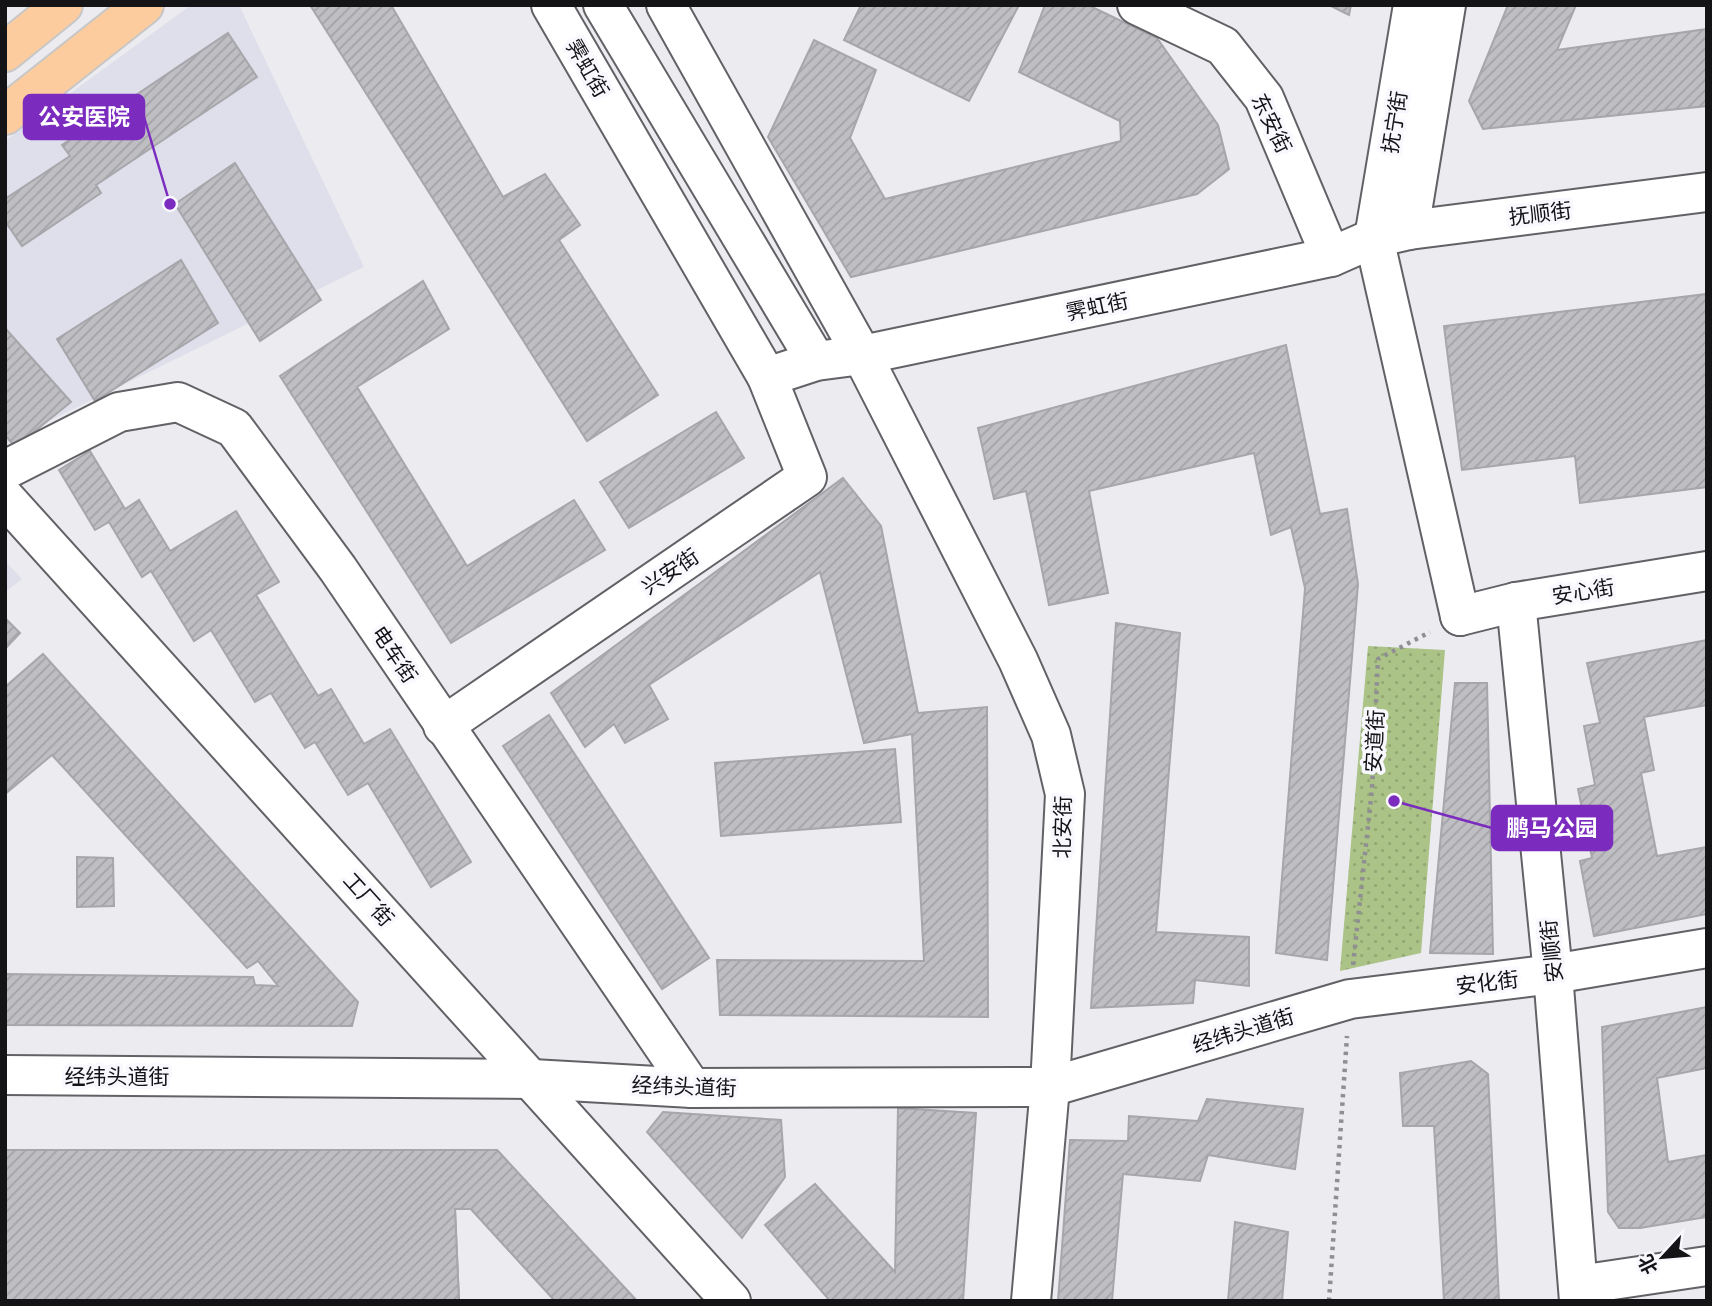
<svg xmlns="http://www.w3.org/2000/svg" width="1712" height="1306" font-family="'Titillium Web','Noto Sans SC',sans-serif">
<defs>
<pattern id="park-dots" width="8" height="8" patternUnits="userSpaceOnUse" patternTransform="scale(1.75)"><rect width="8" height="8" fill="#abc386"/><path d="M2 2h.1M6 6h.1" fill="none" stroke="#92a773" stroke-width="1.8" stroke-linecap="round"/></pattern>
<pattern id="building-hatch" width="6" height="6" patternUnits="userSpaceOnUse" patternTransform="scale(1.75)"><rect width="6" height="6" fill="#bebec3"/><path d="M-1 1l2-2M0 6l6-6M5 7l2-2" fill="none" stroke="#a2a2a7"/></pattern>
</defs>
<rect width="100%" height="100%" fill="#ebebf0"/>
<g fill="#dfdfeb">
<path d="M191 5H239L364 267 14 438 5 445V141Z"/>
<path d="M5 561 22 579 5 592Z"/>
</g>
<path fill="url(#park-dots)" d="M1368 646 1445 650 1421 953 1340 971Z"/>
<g fill="url(#building-hatch)" stroke="#a6a6ab" stroke-width="2">
<path d="M310 5H391L503 197 545 174 580 225 559 240 658 395 587 441Z"/>
<path d="M861 5H1019L969 101 844 40Z"/>
<path d="M1045 5H1088L1157 38 1218 125 1229 169 1197 194 851 277 768 137 814 40 876 70 850 138 885 199 1121 141 1120 121 1019 72Z"/>
<path d="M1329 5H1351L1349 15Z"/>
<path d="M1508 5H1576L1557 50 1707 29V106L1483 129 1469 101Z"/>
<path d="M228 33 257 77 96 185 101 193 22 246 5 221V199L70 156 62 145Z"/>
<path d="M235 163 321 300 260 341 175 204Z"/>
<path d="M181 260 218 323 95 401 57 339Z"/>
<path d="M423 281 449 329 357 387 467 566 574 500 605 550 451 643 280 376Z"/>
<path d="M1707 294V487L1580 503 1575 456 1462 470 1444 326Z"/>
<path d="M5 328 71 402 15 447 5 435Z"/>
<path d="M1286 345 1320 514 1347 509 1358 584 1327 960 1276 953 1305 588 1291 527 1271 535 1254 453 1089 491 1108 593 1049 605 1026 491 994 499 978 428Z"/>
<path d="M716 412 744 458 629 528 600 482Z"/>
<path d="M90 451 125 509 139 500 170 551 236 511 279 582 256 595 318 696 331 689 364 744 390 729 471 862 431 887 368 783 348 795 315 742 305 748 271 693 255 702 211 630 194 641 151 571 142 577 109 522 95 530 59 470Z"/>
<path d="M843 478 881 526 918 713 987 707 988 1017 720 1015 717 960 924 961 912 734 864 743 820 572 649 685 668 719 625 743 614 724 585 747 551 693Z"/>
<path d="M5 618 20 633 5 649Z"/>
<path d="M1116 623 1180 633 1156 932 1249 937V986L1195 980 1193 1003 1091 1008Z"/>
<path d="M1707 640V705L1644 717 1654 770 1641 773 1657 856 1707 847V914L1594 936 1580 861 1592 858 1578 789 1595 785 1584 726 1600 723 1587 663Z"/>
<path d="M43 654 358 1002 352 1026 5 1025V974L253 977 255 985 278 986 258 961 247 968 52 755 5 794V687Z"/>
<path d="M1455 683H1487L1493 954 1430 953Z"/>
<path d="M549 715 709 958 662 989 503 746Z"/>
<path d="M895 749 901 822 721 836 715 763Z"/>
<path d="M77 857 113 858 114 906 77 907Z"/>
<path d="M1707 1007V1068L1657 1078 1668 1162 1707 1155V1217L1640 1228H1619L1608 1212 1602 1027Z"/>
<path d="M1471 1061 1488 1074 1499 1301H1444L1434 1126H1403L1400 1073Z"/>
<path d="M1207 1099 1303 1109 1295 1169 1208 1155 1200 1181 1123 1174 1112 1301H1058L1070 1140 1128 1141 1129 1116 1198 1121Z"/>
<path d="M898 1108 976 1113 963 1301H830L765 1225 815 1184 895 1272Z"/>
<path d="M663 1112 781 1120 785 1177 742 1238 647 1132Z"/>
<path d="M5 1150H497L637 1301H555L471 1209H455L459 1301H372L371 1229 111 1228V1301H48V1217H13L12 1301H5Z"/>
<path d="M5 1150H497L637 1301H555L471 1209H455L459 1301H5Z"/>
<path d="M1235 1222 1288 1232 1282 1301H1228Z"/>
</g>
<g fill="none" stroke-linecap="round" stroke-linejoin="round">
<defs>
<g id="street">
<path d="M1137 5 1223 46 1264 98 1331 257"/>
<path d="M1374 238 1460 616"/>
</g>
<g id="secondary">
<path d="M603 5 816 361"/>
<path d="M666 5 862 355 1018 660 1051 735 1065 794 1050 1087 1031 1301"/>
<path d="M1409 230 1446 5"/>
<path d="M1374 238 1413 5"/>
<path d="M767 377 816 361 862 355 1331 257 1374 238 1409 230 1707 192"/>
<path d="M5 470 119 412 178 402 234 428 338 569 692 1088"/>
<path d="M5 498 731 1301"/>
<path d="M1516 602 1553 974 1579 1301"/>
<path d="M1460 616 1516 602 1707 571"/>
<path d="M443 726 807 477 767 377 551 5"/>
<path d="M5 1075 532 1079 692 1088 1050 1087 1350 999 1553 974 1707 948"/>
<path d="M1579 1285 1707 1266"/>
</g>
<g id="primary">
<path d="M5 52 63 5"/>
<path d="M5 115 144 5"/>
</g>
</defs>
<use href="#street" stroke="#626166" stroke-width="42"/>
<use href="#secondary" stroke="#626166" stroke-width="42"/>
<use href="#primary" stroke="#c7c7c7" stroke-width="42"/>
<g stroke="#8f8f93" stroke-width="4.5" stroke-dasharray="3.5 5" stroke-linecap="butt">
<path d="M1353 965 1372 789 1378 659 1430 632"/>
<path d="M1329 1301 1347 1036"/>
</g>
<use href="#street" stroke="#fff" stroke-width="38"/>
<use href="#secondary" stroke="#fff" stroke-width="38"/>
<use href="#primary" stroke="#fdcc9e" stroke-width="38"/>
</g>
<g text-anchor="middle" dominant-baseline="central" stroke-width="7" stroke-linejoin="round" paint-order="stroke">
<g font-size="21" fill="#141416" stroke="#f9f8fe">
<text transform="translate(588 68) rotate(60)">霁虹街</text>
<text transform="translate(1394 122) rotate(-81)">抚宁街</text>
<text transform="translate(1272 123) rotate(64)">东安街</text>
<text transform="translate(1540 213) rotate(-7)">抚顺街</text>
<text transform="translate(1097 306) rotate(-12)">霁虹街</text>
<text transform="translate(670 571) rotate(-34)">兴安街</text>
<text transform="translate(1583 591) rotate(-9)">安心街</text>
<text transform="translate(395 654) rotate(56)">电车街</text>
<text transform="translate(1374 741) rotate(-87)">安道街</text>
<text transform="translate(1062 827) rotate(-89)">北安街</text>
<text transform="translate(369 899) rotate(48)">工厂街</text>
<text transform="translate(1551 951) rotate(-96)">安顺街</text>
<text transform="translate(1487 982) rotate(-7)">安化街</text>
<text transform="translate(1243 1030) rotate(-17)">经纬头道街</text>
<text x="117" y="1076">经纬头道街</text>
<text transform="translate(684 1086) rotate(2)">经纬头道街</text>
</g>
</g>
<path fill="none" stroke="#7b2cbf" stroke-width="2.5" d="M170 204L144 117M1394 801L1492 828"/>
<g fill="#7b2cbf" stroke="#f9f8fe" stroke-width="2.5">
<circle cx="170" cy="204" r="7"/>
<circle cx="1394" cy="801" r="7"/>
</g>
<g fill="#7b2cbf" stroke="#7b2cbf" stroke-width="2.5">
<rect x="24" y="95" width="120" height="44" rx="7"/>
<rect x="1492" y="806" width="120" height="44" rx="7"/>
</g>
<g font-size="23" text-anchor="middle" font-weight="bold" fill="#fff">
<text x="84" y="125">公安医院</text>
<text x="1552" y="836">鹏马公园</text>
</g>
<rect width="1712" height="1306" fill="none" stroke="#141416" stroke-width="14"/>
<g transform="translate(1663 1257) rotate(244)" stroke="#f9f8fe" stroke-width="5" paint-order="stroke">
<path d="M0-5L12 26L0 18L-12 26Z" fill="#141416"/>
<text y="-10" font-size="19" font-weight="bold" text-anchor="middle" fill="#141416">北</text>
</g>
</svg>
